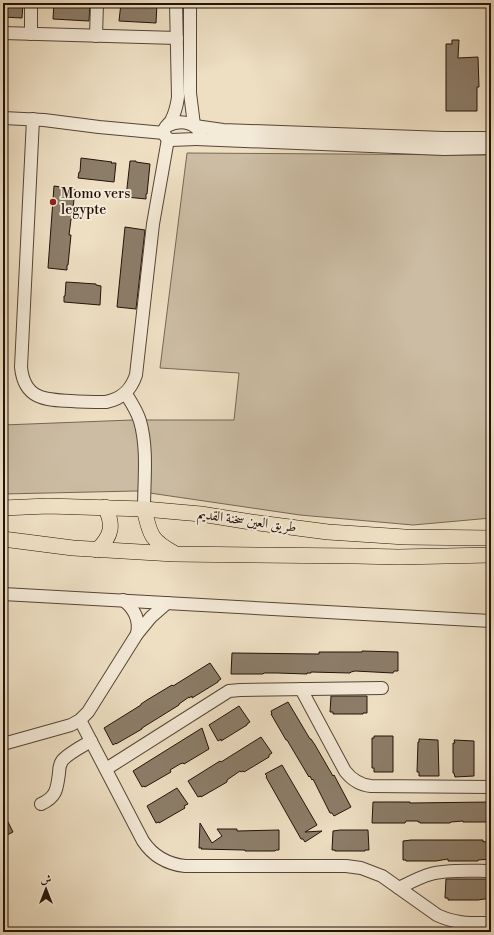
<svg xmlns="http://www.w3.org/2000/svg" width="494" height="935" font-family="'Libre Bodoni',Amiri,serif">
<rect width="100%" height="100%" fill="#eedfc3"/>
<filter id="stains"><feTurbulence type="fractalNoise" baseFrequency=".005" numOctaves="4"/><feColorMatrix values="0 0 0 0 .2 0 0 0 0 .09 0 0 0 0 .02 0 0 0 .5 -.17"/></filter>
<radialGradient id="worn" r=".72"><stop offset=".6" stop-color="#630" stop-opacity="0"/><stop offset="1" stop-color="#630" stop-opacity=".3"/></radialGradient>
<path fill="#cbbca3" stroke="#766756" d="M187 153 491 155V518L413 525 300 515 136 491 3 494V425L132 420H234L239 373 160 368Z"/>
<g fill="#8c7d69" stroke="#221208">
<path d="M3 3H23L22 18 3 17Z"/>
<path d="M54 3H90L89 21 53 19Z"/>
<path d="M121 3 157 4 156 23 119 21Z"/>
<path d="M452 40H459L458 58 478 57 479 87H477V111H446V44H452Z"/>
<path d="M81 158 112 162 111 163H116L114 182 78 178 79 172H80Z"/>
<path d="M130 161H136V162L150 164 147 194H146V199L126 197Z"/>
<path d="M54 186 75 189 72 219H71L69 235H71L68 265H67V270L48 268Z"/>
<path d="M125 227 145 230 136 309 117 307Z"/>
<path d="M66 282 96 284V285L101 286 100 305 64 302V296H65Z"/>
<path d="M362 651 398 652V671H394L393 673 355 671 351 672 350 673 311 672V673H307V674L277 673H264L263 674H231L232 653 319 654V652H362Z"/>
<path d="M210 663 221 679 218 681V682L192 698V696L189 698V697L179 704V705L142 728V729L116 744V743L113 745 104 728 141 705V704L147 700 172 685 173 686Z"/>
<path d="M331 696H367V713H363V714H333V712H330Z"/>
<path d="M288 702 310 739H311L315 745 333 776 334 775 351 807 334 816 332 813H330L313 779 312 780 310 776 309 777 287 740H286L271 714H272L271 711Z"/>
<path d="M239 706 250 722 247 724V725L221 741V739L218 741 209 725Z"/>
<path d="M202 728 209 749 184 764 183 763 180 764 170 770 171 772 145 787 144 786 142 787 133 771Z"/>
<path d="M374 736H393V772H374V768H372V738H374Z"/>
<path d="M261 737 272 753 269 755V757L244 772 243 771 241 772 240 771 227 780V782L201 797V796L198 797 188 781 220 761 221 762Z"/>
<path d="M419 739 438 740 439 776H419V772H417L418 742H419Z"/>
<path d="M454 740 474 741V776L455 777 454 773H453V743H455Z"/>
<path d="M282 765 317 825 305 832 322 831 305 842 303 839H301L266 777 267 776 265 774Z"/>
<path d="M177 788 188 804 184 806 185 808 159 823V822L156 823 147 806Z"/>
<path d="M373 802H410V803L491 802V822H463V821L451 822 450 823H420V822H418V821H406L405 823H372Z"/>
<path d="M3 812 13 832 3 837Z"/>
<path d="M200 823 212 843 222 836 217 829H237V831L279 830V850H276L275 851H245V850H243L201 849 202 848H199Z"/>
<path d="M340 830H368L369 850H365V851H335V850H332L333 831Z"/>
<path d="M411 840H483V842L491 841V859L478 860V861H448V859L436 861H406V860H403V841Z"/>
<path d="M446 879H491V898L478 900H448V898H445Z"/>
</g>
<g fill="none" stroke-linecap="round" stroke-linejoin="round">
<defs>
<g id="minor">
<path d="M190 3V93L194 125"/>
<path d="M3 33 177 38"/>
<path d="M31 34V3"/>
<path d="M96 36 97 3"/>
<path d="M3 118 44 120 99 127 164 133"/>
<path d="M33 119 21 367C24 399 45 400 71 401 83 402 94 402 106 402 122 399 131 390 136 375L153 224 168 139"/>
<path d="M167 126C179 120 192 121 200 132V137L196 139 171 140C167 139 164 136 164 131 164 127 169 124 171 121 175 113 177 105 178 97L176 3"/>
<path d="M195 126 223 130 444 138H491"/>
<path d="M196 139 444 149 491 148"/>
<path d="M126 394C131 402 137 411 140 421 148 449 144 480 144 509"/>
<path d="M3 594 491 621"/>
<path d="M123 600C135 609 140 620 137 634"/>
<path d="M301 689 345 771C352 780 360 785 371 786L491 787"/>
<path d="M80 720 143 841C153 856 167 864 185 866H346L361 868 382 876 437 915C456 924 471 923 491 923"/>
<path d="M3 744 71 725 80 720 88 712 137 634 151 617 167 603"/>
<path d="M106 769 229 691 240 690 382 688"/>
<path d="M41 804C57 797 57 788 59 773 59 769 60 764 62 761 67 754 83 746 91 741"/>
<path d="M399 888C409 883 420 877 431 874 447 869 474 871 491 871"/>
</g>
<g id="major">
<path d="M3 508 48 506 144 509 201 514 251 522 328 532 405 537 491 538"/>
<path d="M144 509C150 534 150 540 174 553"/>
<path d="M3 539 73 548 174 554 356 556 399 557 491 555"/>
<path d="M97 550C112 536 114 525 105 507"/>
</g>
</defs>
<use href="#minor" stroke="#554537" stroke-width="14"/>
<use href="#major" stroke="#221208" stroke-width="16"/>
<use href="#minor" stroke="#f4ead8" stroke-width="12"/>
<use href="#major" stroke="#eedfc3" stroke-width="15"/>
</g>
<circle fill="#8f2418" stroke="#f4ead8" stroke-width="1.5" cx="53" cy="202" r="4"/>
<g text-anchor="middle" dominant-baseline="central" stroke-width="4" stroke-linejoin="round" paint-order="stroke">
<g font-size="14" fill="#221208" stroke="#f4ead8" text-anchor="start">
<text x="61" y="194">Momo vers<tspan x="61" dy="16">legypte</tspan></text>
</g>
<g font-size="14" fill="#221208" stroke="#f4ead8">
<text transform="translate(247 521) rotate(8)">طريق العين سخنة القديم</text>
</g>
</g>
<rect width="494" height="935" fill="none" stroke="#eedfc3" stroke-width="16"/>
<rect x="4" y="4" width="486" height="927" fill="none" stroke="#221208" stroke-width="2"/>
<rect x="8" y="8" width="478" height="919" fill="none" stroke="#221208"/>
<g transform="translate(46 889)" stroke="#f4ead8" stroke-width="3" paint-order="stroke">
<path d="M0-3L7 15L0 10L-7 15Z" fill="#221208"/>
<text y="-6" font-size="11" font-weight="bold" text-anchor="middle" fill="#221208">ش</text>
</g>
<rect width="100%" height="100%" filter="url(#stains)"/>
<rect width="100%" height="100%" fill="url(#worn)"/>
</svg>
